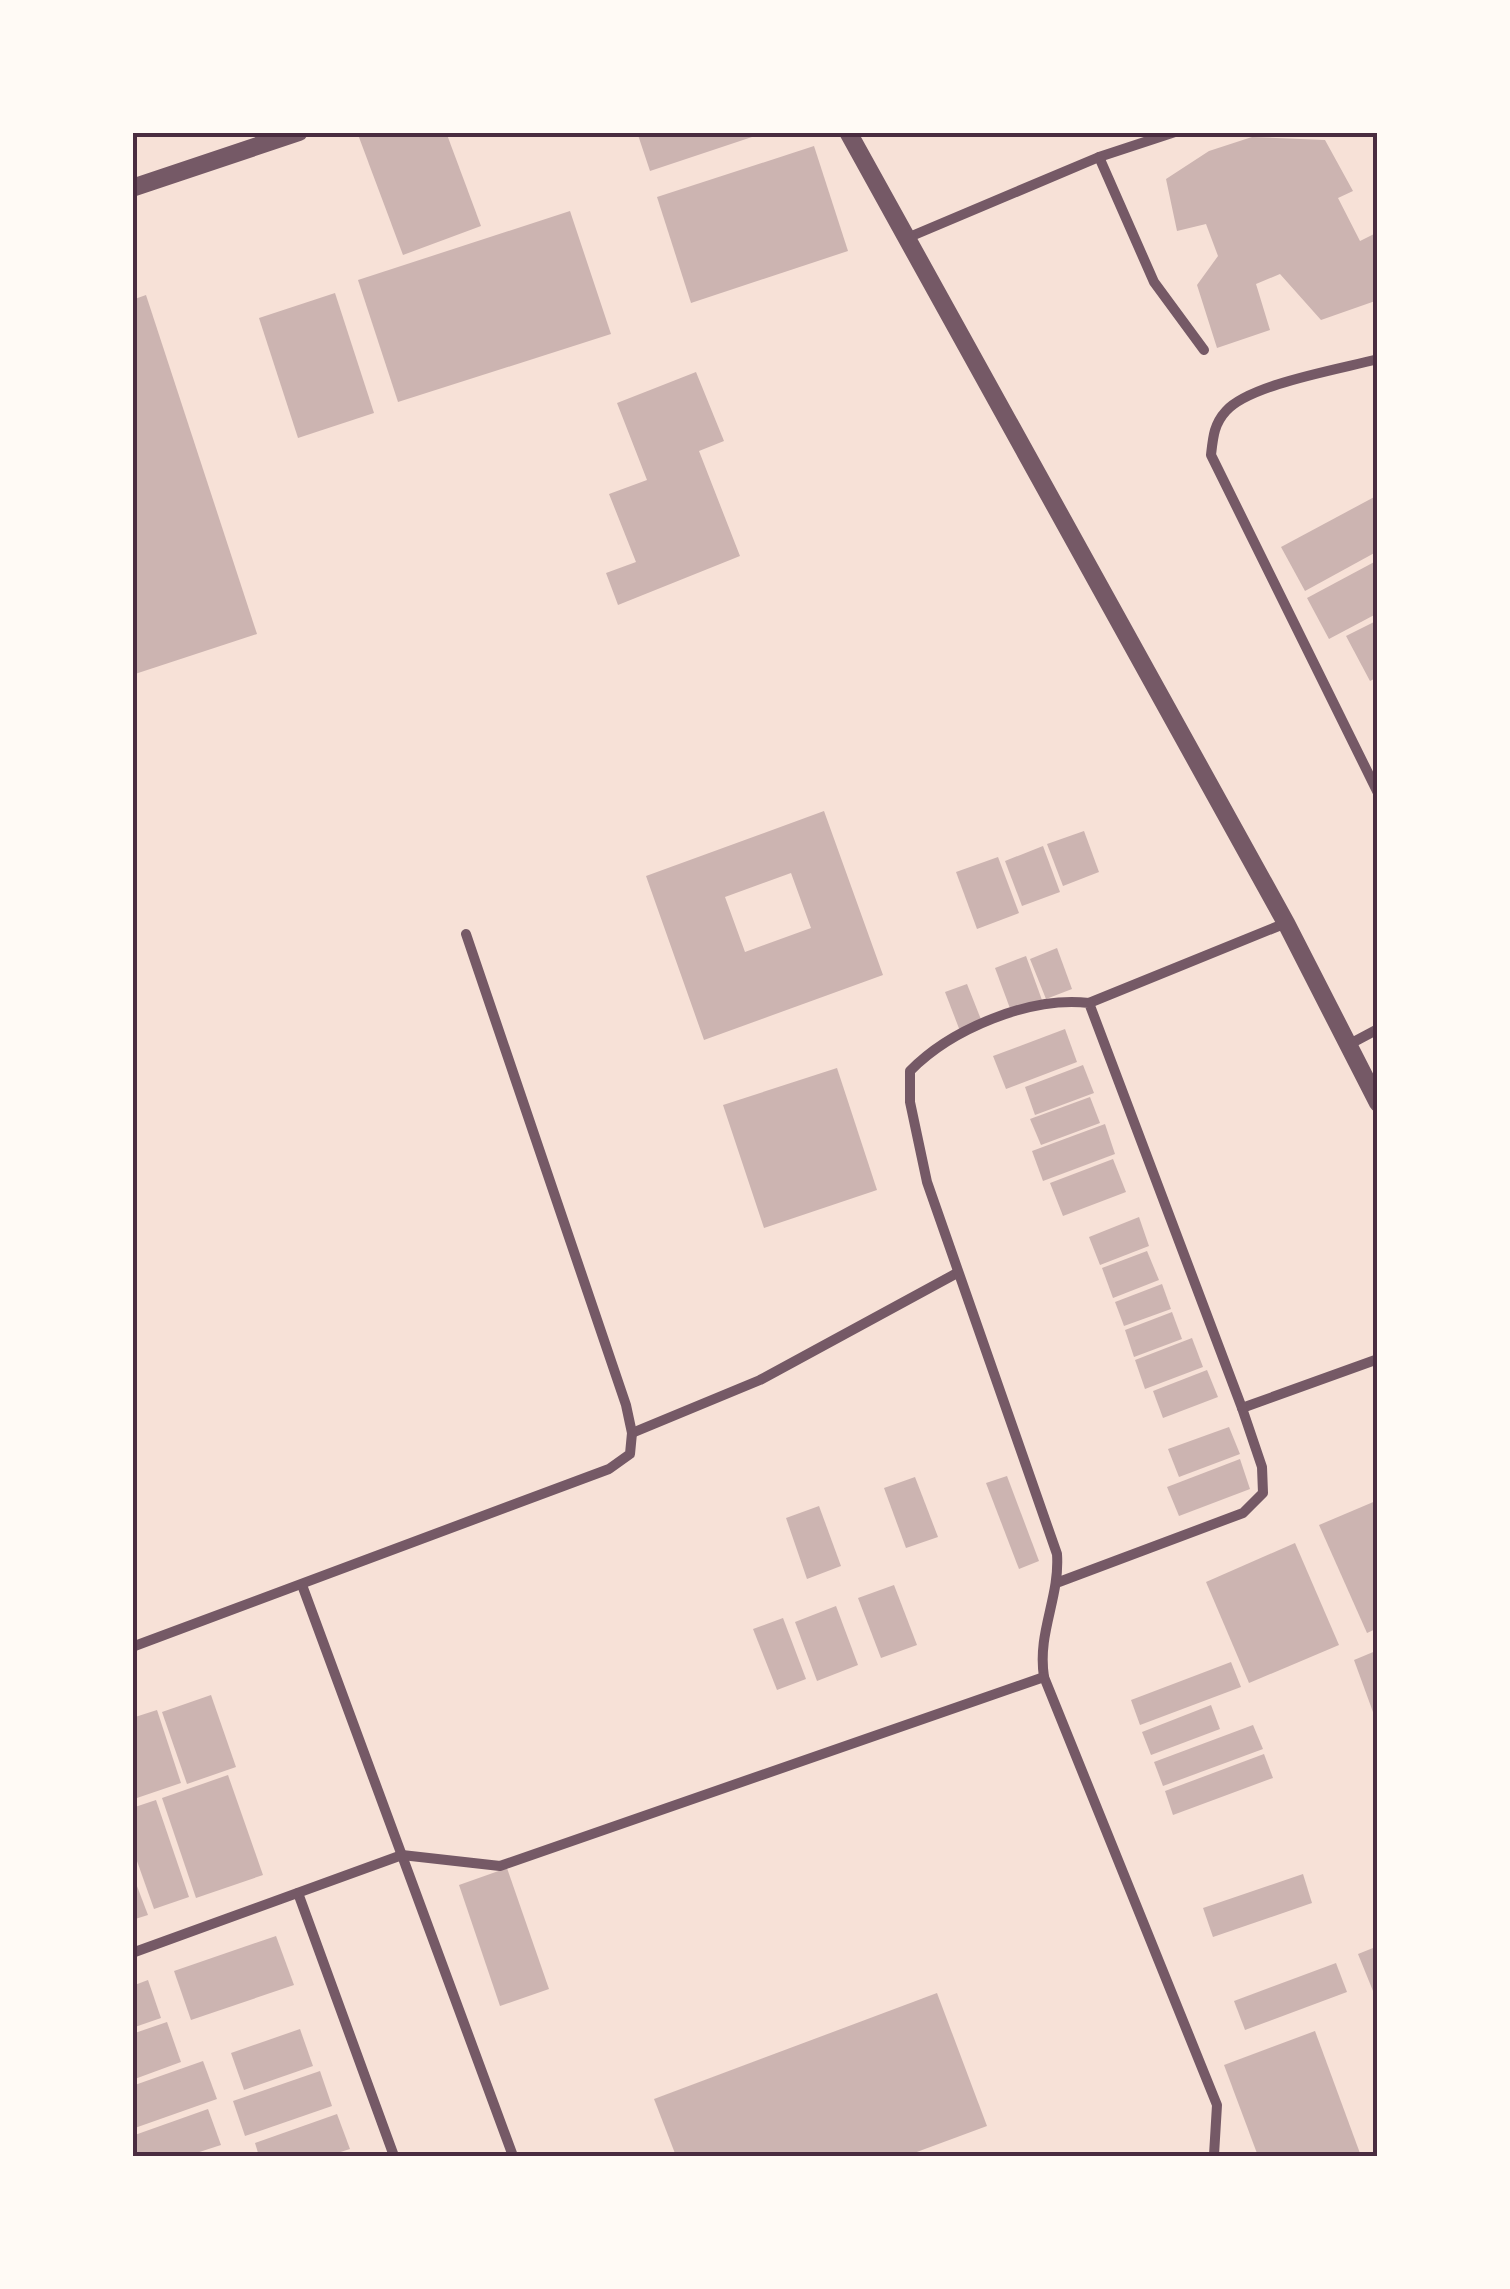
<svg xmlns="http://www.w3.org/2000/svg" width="1510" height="2289" font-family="'Public Sans',sans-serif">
<rect width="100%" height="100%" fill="#f7e1d7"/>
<g fill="#ccb4b1" fill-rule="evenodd">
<path d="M357 132H446L481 226 403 255Z"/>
<path d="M637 132H764V133L650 171Z"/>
<path d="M1252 137 1325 140 1353 191 1338 198 1360 241 1374 234 1378 300 1321 320 1280 274 1256 284 1270 330 1217 348 1197 285 1218 256 1206 224 1177 231 1166 179 1209 151Z"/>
<path d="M814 146 848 251 691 303 657 197Z"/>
<path d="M570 211 611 334 398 402 358 280Z"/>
<path d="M335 293 374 413 298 438 259 318Z"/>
<path d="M146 295 257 634 132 675V300Z"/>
<path d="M696 372 724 441 699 451 740 556 618 605 606 573 636 562 609 494 647 480 617 403Z"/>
<path d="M1378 495V551L1305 591 1281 547Z"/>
<path d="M1378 560V613L1329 639 1307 598Z"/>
<path d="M1378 620V677L1370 681 1346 636Z"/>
<path d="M824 811 883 975 704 1040 646 876ZM791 873 811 928 745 952 725 897Z"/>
<path d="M1084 831 1099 872 1063 886 1047 844Z"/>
<path d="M1043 846 1060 892 1022 906 1005 861Z"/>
<path d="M998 857 1019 913 977 929 956 872Z"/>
<path d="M1057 948 1072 989 1046 999 1030 959Z"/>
<path d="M1026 956 1042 1000 1011 1011 995 968Z"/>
<path d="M967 984 982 1022 960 1031 945 992Z"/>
<path d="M1065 1029 1077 1062 1006 1089 993 1056Z"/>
<path d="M1083 1065 1094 1093 1035 1115 1025 1087Z"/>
<path d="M837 1068 877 1190 764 1228 723 1105Z"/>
<path d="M1090 1097 1100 1123 1041 1145 1030 1119Z"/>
<path d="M1105 1124 1115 1154 1043 1181 1032 1151Z"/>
<path d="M1113 1159 1126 1192 1063 1216 1050 1183Z"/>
<path d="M1139 1217 1149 1246 1100 1265 1089 1237Z"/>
<path d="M1147 1251 1159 1280 1113 1298 1102 1268Z"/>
<path d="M1162 1284 1171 1309 1124 1326 1115 1302Z"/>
<path d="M1172 1312 1182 1339 1134 1357 1125 1330Z"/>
<path d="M1192 1338 1203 1367 1145 1389 1135 1360Z"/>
<path d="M1207 1370 1218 1397 1163 1418 1153 1391Z"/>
<path d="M1229 1427 1240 1454 1179 1477 1168 1449Z"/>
<path d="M1240 1459 1250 1489 1179 1516 1167 1487Z"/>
<path d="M1007 1476 1039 1561 1019 1569 986 1483Z"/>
<path d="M915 1477 938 1537 906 1548 884 1488Z"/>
<path d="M1378 1500V1628L1367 1633 1319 1525Z"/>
<path d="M819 1506 841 1566 807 1579 786 1518Z"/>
<path d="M1295 1543 1339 1645 1249 1683 1206 1582Z"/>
<path d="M894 1585 917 1645 881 1658 858 1598Z"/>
<path d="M836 1606 858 1665 817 1681 795 1622Z"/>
<path d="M783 1618 806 1679 777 1690 753 1629Z"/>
<path d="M1378 1650V1723H1377L1354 1660Z"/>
<path d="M1231 1662 1241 1687 1140 1725 1131 1700Z"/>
<path d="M211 1695 236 1767 187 1784 162 1712Z"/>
<path d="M1211 1705 1220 1729 1151 1755 1142 1732Z"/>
<path d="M157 1710 181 1783 134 1799 132 1718Z"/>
<path d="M1253 1725 1263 1749 1163 1786 1154 1762Z"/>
<path d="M1264 1754 1273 1778 1173 1815 1165 1791Z"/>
<path d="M228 1775 263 1875 196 1898 162 1798Z"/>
<path d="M156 1800 189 1897 154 1909 132 1847V1808Z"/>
<path d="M507 1868 549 1989 500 2006 459 1885Z"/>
<path d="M132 1873 148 1915 132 1920Z"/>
<path d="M1303 1874 1312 1903 1213 1937 1203 1908Z"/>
<path d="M276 1936 294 1985 191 2020 174 1971Z"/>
<path d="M1378 1946V1989L1373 1991 1358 1954Z"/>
<path d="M1336 1963 1347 1992 1245 2030 1234 2001Z"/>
<path d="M148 1980 161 2018 132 2028V1986Z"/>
<path d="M937 1993 987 2126 906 2156H676L654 2099Z"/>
<path d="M167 2022 181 2062 132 2080V2034Z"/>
<path d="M300 2029 313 2066 244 2090 231 2053Z"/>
<path d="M1315 2031 1361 2156H1258L1224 2065Z"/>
<path d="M203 2061 217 2099 132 2129V2086Z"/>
<path d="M320 2071 332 2106 245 2136 233 2101Z"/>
<path d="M208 2109 221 2145 187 2156H132V2136Z"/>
<path d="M337 2114 350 2149 328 2156H259L255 2143Z"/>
</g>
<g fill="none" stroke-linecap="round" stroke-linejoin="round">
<g stroke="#755966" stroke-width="10">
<path d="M1099 157 1154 282 1204 350"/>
<path d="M907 238 1099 157 1175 132"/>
<path d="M1378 359C1341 369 1250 384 1226 411 1214 424 1213 437 1211 455L1378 793"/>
<path d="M1089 1003 1286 923"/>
<path d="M1348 1045 1378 1029"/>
<path d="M1242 1408 1378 1359"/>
<path d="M632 1433 760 1380 957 1273"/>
<path d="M1059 1582 1243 1513 1263 1493 1262 1467 1242 1408 1089 1003C1030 996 951 1029 910 1071V1102L927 1182 1057 1554C1060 1598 1037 1632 1044 1677L1217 2105 1214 2155"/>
<path d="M302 1585 513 2156"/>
<path d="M132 1647 609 1469 630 1454 632 1433 626 1405 466 934"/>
<path d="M298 1893 394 2156"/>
<path d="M132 1953 402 1855 500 1866 1044 1677"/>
</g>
<g stroke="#755966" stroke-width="18">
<path d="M848 132 1286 923 1378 1103"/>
<path d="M132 188 299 132"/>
</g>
</g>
<rect width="1510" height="2289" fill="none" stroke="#fffaf5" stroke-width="270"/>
<rect x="135" y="135" width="1240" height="2019" fill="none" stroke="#4a2c40" stroke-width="4"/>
</svg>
